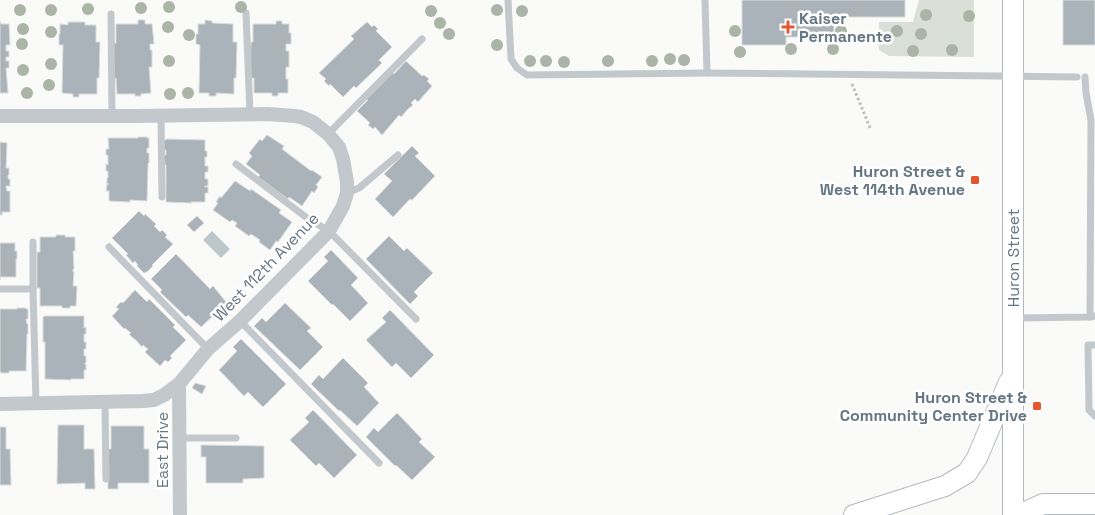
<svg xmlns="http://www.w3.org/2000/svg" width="1095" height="515" font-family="'Space Grotesk',sans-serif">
<rect width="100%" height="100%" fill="#fafaf8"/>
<path fill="#dadfd7" d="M919 0H974V57L889 56 879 50V22H913Z"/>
<path fill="#bbc7cb" d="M212 231 230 249 221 258 203 240Z"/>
<g fill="#aab3b9" stroke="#dcdcda">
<path d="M742 0H905V17H834V37H786V45H742Z"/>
<rect x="1063" y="0" width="32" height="45"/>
<path d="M138 20H145V24H152L154 44H150V50H152V67H149L151 93 141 94V96H135V94H117L116 78 114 79 113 43H116V24H138Z"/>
<path d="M205 20 212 21V23L233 24V42H237L236 78H234V94L216 93V96H209V93H199L200 45 196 44V34H198V24H205Z"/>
<path d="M0 21 1 24H9L10 45H6V51H9V57H6V61H9V68H6L8 93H0Z"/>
<path d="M276 21H282V24H289V33H291V44H286V51H289V67H286V79H288V93H278V96H272V93H254V78H250L251 42H253V24H276Z"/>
<path d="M68 22H85V25H96V42H100L99 78H97V94H79V97H73V94L62 93 63 45H59V34H60V24L68 25Z"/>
<path d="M367 22 372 27 374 25 378 29 376 31 392 47 379 60 382 63 356 88 354 86 343 97 330 84 329 86 324 81 326 79 319 73 354 39 351 36Z"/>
<path d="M406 61 422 76 424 75 429 79 427 81 432 86 418 102 415 99 411 103 413 105 408 109 401 117 399 115 382 135 375 127 373 129 368 125 370 123 357 111 368 100 366 98 391 72 394 74Z"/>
<path d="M267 135 284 146 282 149 311 171 312 170 322 177 316 185 318 187 314 193 312 191 302 206 289 197 288 199 258 177 260 175 246 164 252 156 249 153 260 139 262 141Z"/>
<path d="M138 137H147V138H149V148H147V153H149V163H148L147 201 130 200V202L109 201V191H106L107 184H109H107V178H108V171H106V164L108 165V155H106V149H109L108 138H138Z"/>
<path d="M166 139 205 140V151H207V157H205V166H208V172H205V179H208V186H205V187H208V193H205V202H191L192 203 166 202V165H165L164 155H166V150H164V140H166Z"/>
<path d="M0 142 7 143 6 168H9V175H8V179H10V186H6L7 191H10V212H2V215H0Z"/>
<path d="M412 146 419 153 415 156 435 176 412 200 410 199 393 217 375 199 392 181 384 174Z"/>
<path d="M235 181 250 191 251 189 281 210 279 213 292 222 278 242 276 241 270 250 259 242 260 240 251 234 249 236 235 226 237 223 232 220 230 222 213 210 218 203 216 202 220 196 221 198Z"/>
<path d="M139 211 144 216 145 214 156 224 154 226 160 232 162 230 167 235 165 237 173 244 152 265 153 266 147 272H146L144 273 137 266 138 265 135 261 133 263 126 255 128 254 112 238Z"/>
<path d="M197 216 204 223 194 232 187 225Z"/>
<path d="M56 235H65V237H75V251H73L74 269H73V272H74L73 286H77L76 306H70V308H62V306H40V288H37V252H40V237H56Z"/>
<path d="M389 236 404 251 407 248 433 273 414 292 418 296 410 304 366 259Z"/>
<path d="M0 243H15V251H17V259H16V277H0V280Z"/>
<path d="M331 250 358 278 351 285 368 303 350 321 333 304 332 305 308 281 328 261 324 257Z"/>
<path d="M176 254 210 289 213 286 226 302 221 307 222 309 218 313 217 312 201 327 188 315 186 317 160 292 162 290 151 279Z"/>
<path d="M135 290 147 302 149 299 175 325 173 327 186 340 170 356 172 358 168 362 165 360 160 366 145 352 148 349 143 345 142 347 135 339H134L129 334 131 333 125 328 124 329 112 316 119 309 116 307 121 302 123 303Z"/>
<path d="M285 303 311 328 307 331 323 347 300 370 254 326 262 318 266 322Z"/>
<path d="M17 308H26V309H28V319H26L27 324H28V334H27L26 371H9V373H1L0 371V309H17Z"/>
<path d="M390 310 434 355 411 378 396 363 392 367 366 340 386 322 382 318Z"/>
<path d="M45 316H84V328L86 327V334H84V342H86V349H84V356H86V363L84 364H86V370H84V379H71V380L45 379V342H43V317Z"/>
<path d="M241 339 286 384 263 407 248 392 244 396 219 370 237 351 233 347Z"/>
<path d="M343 358 368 383 364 387 379 403 357 426 340 410 339 411 311 384 319 375 323 379Z"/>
<path d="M195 383 206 386 202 394 192 388Z"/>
<path d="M313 410 357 455 334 478 319 463 316 466 290 440 309 422 305 418Z"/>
<path d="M397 413 422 439 419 442 435 457 412 480 396 465 395 466 366 437 374 428 378 432Z"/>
<path d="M58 425H84V449H94L95 489H85V483L57 484Z"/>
<path d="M111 426H144V449H149V483H118V489H108V449H111Z"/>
<path d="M0 427H6V449H10L11 485H0Z"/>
<path d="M201 445 264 446V478L243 479V483H206V457H201Z"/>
</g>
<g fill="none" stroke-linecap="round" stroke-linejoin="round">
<defs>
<g id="secondary">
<path d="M854 515 945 486 967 473 977 458 1009 382"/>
<path d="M1013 515V0"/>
<path d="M1019 515 1043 504H1095"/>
</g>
</defs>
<use href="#secondary" stroke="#b3babf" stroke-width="22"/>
<path stroke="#bbbfc2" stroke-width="3" stroke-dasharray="2.5 2.5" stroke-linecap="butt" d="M852 84 871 130"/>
<g stroke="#c3c8cc" stroke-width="7">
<path d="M508 0 511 59 517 68 527 75 707 73 1077 77"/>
<path d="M705 0 707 73"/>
<path d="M246 13 250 114"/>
<path d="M111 14 112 116"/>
<path d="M1085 77 1086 93 1091 120 1090 317"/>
<path d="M161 116 162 197"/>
<path d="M328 134 422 39"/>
<path d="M236 164 307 218 329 231 416 319"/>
<path d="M347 193 359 188 398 155"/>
<path d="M33 242V289"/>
<path d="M109 247 208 349"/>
<path d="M0 289H33L36 403"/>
<path d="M1016 318 1090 317 1095 316"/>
<path d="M240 321 379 463"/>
<path d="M1095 345H1088L1089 410 1095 416"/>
<path d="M105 403 106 479"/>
<path d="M180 438H236"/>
</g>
<g stroke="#c3c8cc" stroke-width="14">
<path d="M0 116H137L267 114 295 116 301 117 313 122 328 134 339 147 343 159 347 182V193L343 206 329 231 240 321 208 349 179 384 164 395 154 400 143 401 0 404"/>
<path d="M179 384 180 515"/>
</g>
<use href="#secondary" stroke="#fff" stroke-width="20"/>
</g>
<g fill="#aab4a7">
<circle cx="169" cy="7" r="6"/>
<circle cx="241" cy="7" r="6"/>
<circle cx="141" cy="8" r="6"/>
<circle cx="88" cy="9" r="6"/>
<circle cx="20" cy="10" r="6"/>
<circle cx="51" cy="10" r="6"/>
<circle cx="497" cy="10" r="6"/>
<circle cx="431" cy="11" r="6"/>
<circle cx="522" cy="11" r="6"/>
<circle cx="926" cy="15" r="6"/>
<circle cx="969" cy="16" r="6"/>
<circle cx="440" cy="23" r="6"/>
<circle cx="168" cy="27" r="6"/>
<circle cx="23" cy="29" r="6"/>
<circle cx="735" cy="31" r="6"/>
<circle cx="841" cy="31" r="6"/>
<circle cx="897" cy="31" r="6"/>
<circle cx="51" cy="32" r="6"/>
<circle cx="449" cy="34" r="6"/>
<circle cx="921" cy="34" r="6"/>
<circle cx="189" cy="35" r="6"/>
<circle cx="22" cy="44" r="6"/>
<circle cx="497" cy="45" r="6"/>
<circle cx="791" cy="49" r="6"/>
<circle cx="833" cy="49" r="6"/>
<circle cx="952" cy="50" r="6"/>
<circle cx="913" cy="51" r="6"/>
<circle cx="740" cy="52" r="6"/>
<circle cx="670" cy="59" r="6"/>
<circle cx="684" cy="60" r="6"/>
<circle cx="169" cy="61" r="6"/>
<circle cx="530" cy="61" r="6"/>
<circle cx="546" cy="61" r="6"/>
<circle cx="608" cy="61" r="6"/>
<circle cx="652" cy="61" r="6"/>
<circle cx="564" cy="62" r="6"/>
<circle cx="51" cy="64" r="6"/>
<circle cx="23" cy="70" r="6"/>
<circle cx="49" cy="85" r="6"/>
<circle cx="27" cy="93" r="6"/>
<circle cx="188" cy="93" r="6"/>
<circle cx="170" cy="94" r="6"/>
</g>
<g fill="#e4572e" stroke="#fff" stroke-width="2">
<path d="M785.5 19.5h5v5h5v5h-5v5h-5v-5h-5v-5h5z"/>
<rect x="970" y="175" width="10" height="10" rx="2.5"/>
<rect x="1032" y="401" width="10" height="10" rx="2.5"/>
</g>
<g text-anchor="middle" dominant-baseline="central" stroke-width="5" stroke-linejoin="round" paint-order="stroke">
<g font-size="16" font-weight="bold" fill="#657683" stroke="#fff" text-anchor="end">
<text x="799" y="18" text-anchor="start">Kaiser<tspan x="799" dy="18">Permanente</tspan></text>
<text x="965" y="171">Huron Street &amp;<tspan x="965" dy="18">West 114th Avenue</tspan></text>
<text x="1027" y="397">Huron Street &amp;<tspan x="1027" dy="18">Community Center Drive</tspan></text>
</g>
<g font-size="16" fill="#657683" stroke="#fff">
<text transform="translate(1013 258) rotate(-90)">Huron Street</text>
<text transform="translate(266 267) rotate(-46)">West 112th Avenue</text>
<text transform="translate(162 450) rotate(-90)">East Drive</text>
</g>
</g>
</svg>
